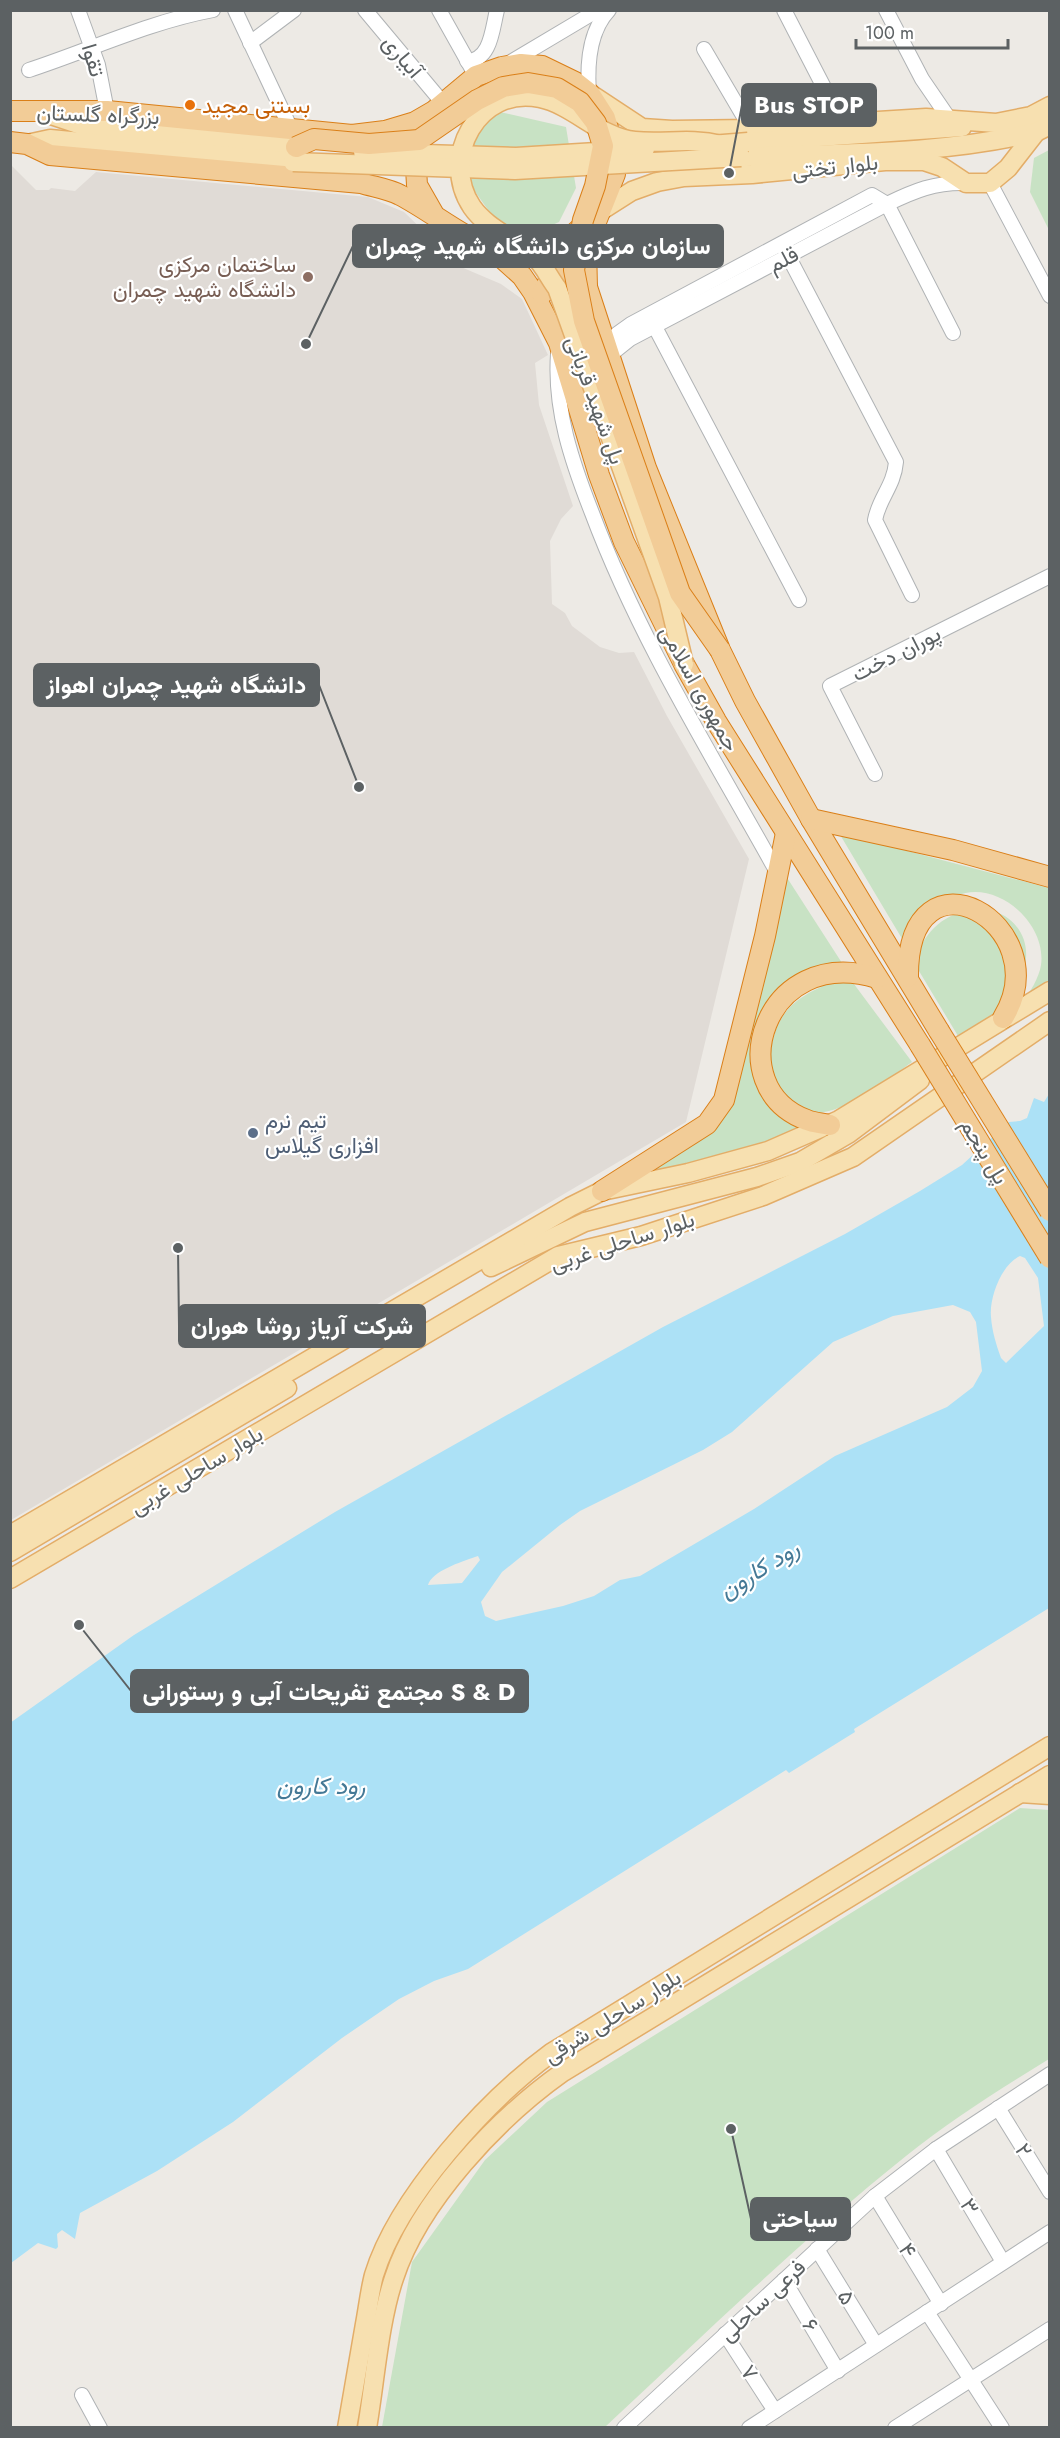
<svg xmlns="http://www.w3.org/2000/svg" width="1060" height="2438" font-family="Jost,Vazirmatn,sans-serif">
<rect width="100%" height="100%" fill="#edeae5"/>
<path fill="#e0dbd6" d="M10 164 36 190H49L51 188 75 191 96 172 368 197 404 212 461 267 501 284 522 299 548 355 535 363 539 405 573 506 561 519 550 541 552 604 565 613 572 626 600 647 619 653 634 652 667 716 749 859 686 1122 11 1520Z"/>
<g fill="#c8e2c4">
<path d="M500 112 566 127 576 188 559 222 528 236 496 221 471 186 472 145 480 122Z"/>
<path d="M1049 150V230L1030 192 1034 158Z"/>
<path d="M839 833 1049 888V985L1023 1002C1030 992 1039 978 1041 965 1047 923 996 878 956 896 940 904 918 929 904 942Z"/>
<path d="M784 873 842 963 803 976 753 1061C753 1097 779 1122 813 1128L709 1162 634 1176 719 1122Z"/>
<path d="M979 907C989 910 1000 912 1009 919 1041 945 1023 989 998 1012 988 1022 971 1029 958 1036L913 961C929 927 942 915 979 907Z"/>
<path d="M848 976 912 1062C888 1079 825 1131 795 1107 785 1098 777 1084 768 1074 772 1011 791 997 848 976Z"/>
<path d="M1020 1808 1049 1810V2059C1000 2089 951 2120 906 2156 801 2240 704 2335 605 2427H382L412 2262 485 2160 547 2102Z"/>
</g>
<path fill="#ace1f6" fill-rule="evenodd" d="M1049 1094V1608L854 1729 855 1732 789 1773 786 1770 468 1969 434 1981 399 1999 342 2038 233 2122 157 2171 80 2213 75 2239 62 2230 57 2234 58 2247 56 2249 38 2243 11 2263 10 1723 134 1635 335 1512 663 1327 845 1234 920 1191 962 1165 1009 1122 1020 1121 1027 1118 1034 1098 1044 1102ZM1020 1256 1025 1258 1038 1278 1044 1326 1006 1363 1001 1358C996 1344 992 1331 991 1317 989 1297 1002 1264 1020 1256ZM953 1305 970 1312 976 1322 982 1371 973 1387 947 1407 835 1456 754 1509 640 1576 620 1580 594 1596 563 1606 496 1621 485 1616 481 1602 502 1572 560 1525 580 1511 703 1450 732 1432 833 1342 893 1316ZM475 1557 478 1556 480 1560 462 1583 428 1585C432 1571 461 1562 475 1557Z"/>
<g fill="none" stroke-linecap="round" stroke-linejoin="round">
<defs>
<g id="minor">
<path d="M78 10 98 65 107 111"/>
<path d="M235 10 290 127"/>
<path d="M365 10 442 102"/>
<path d="M439 10 476 76"/>
<path d="M784 10 831 101"/>
<path d="M886 10 922 79 948 117"/>
<path d="M250 43 294 10"/>
<path d="M704 49 751 129"/>
<path d="M467 61C491 60 492 30 497 10"/>
<path d="M509 63 598 10"/>
<path d="M29 70C90 50 149 22 213 10"/>
<path d="M589 93C587 66 589 31 609 10"/>
<path d="M990 183 1050 296"/>
<path d="M784 248 896 462C894 486 879 498 875 520L912 595"/>
<path d="M655 327 799 600"/>
<path d="M558 354C554 410 572 462 592 513 640 641 712 755 778 874"/>
<path d="M610 355 630 339 887 204C914 191 935 182 966 183"/>
<path d="M609 357 617 334 631 324 872 195 887 204 953 333"/>
<path d="M875 774 830 686 1050 576"/>
<path d="M998 2108 1050 2192"/>
<path d="M936 2149 1003 2262"/>
<path d="M875 2196 941 2304"/>
<path d="M817 2249 876 2345"/>
<path d="M784 2280 838 2371"/>
<path d="M927 2312 1002 2428"/>
<path d="M725 2334 775 2411"/>
<path d="M82 2395 100 2428"/>
<path d="M624 2428 875 2196 936 2149 1050 2074"/>
<path d="M749 2428 1050 2232"/>
<path d="M895 2428 1050 2329"/>
</g>
<g id="major">
<path d="M589 93 642 128 672 130 751 129 926 118 996 123 1031 116 1050 106"/>
<path d="M45 113 81 125 296 147"/>
<path d="M748 142 962 127"/>
<path d="M27 144 50 139 293 162"/>
<path d="M741 157C839 153 940 155 1036 132"/>
<path d="M599 212 632 191 657 182 684 177 752 174 885 161H924L942 167 966 183H990L1008 168 1036 132 1050 125"/>
<path d="M491 1267 585 1222 757 1177 800 1162 848 1134 920 1080"/>
<path d="M10 1535 570 1207 602 1191 688 1173 768 1151 839 1120 1050 991"/>
<path d="M10 1552 287 1388"/>
<path d="M10 1579 558 1256 641 1236 763 1196 853 1157 1050 1021"/>
<path d="M1020 1793 1050 1795"/>
<path d="M347 2428C353 2393 359 2359 365 2324 368 2308 370 2290 374 2275 398 2197 487 2100 551 2053L1050 1746"/>
<path d="M367 2428C375 2381 379 2322 394 2278 419 2201 498 2118 563 2072L1050 1775"/>
</g>
<g id="highway">
<path d="M10 111H107L352 135 385 131 415 122 434 111 476 76 502 67 521 64 542 66 575 82 589 93 605 118 613 145 615 174 586 247 587 287 646 468 720 650 745 701 811 819 939 1031"/>
<path d="M10 142 27 144 50 155 361 183C374 187 389 189 400 195 451 221 504 279 564 241 573 236 581 227 589 220"/>
<path d="M415 151 417 185 433 213"/>
<path d="M492 249 522 276 533 292 559 343 599 475 624 542 684 664 716 721 920 1045"/>
<path d="M542 294 550 279 558 275 575 278 587 287"/>
<path d="M811 819 953 850 1050 877"/>
<path d="M908 977C907 839 1060 924 1003 1018"/>
<path d="M830 1125C822 1123 814 1123 807 1120 719 1088 764 943 877 978"/>
<path d="M602 1191 707 1124 724 1100 765 936 786 833"/>
</g>
</defs>
<use href="#minor" stroke="#b0b3b5" stroke-width="16"/>
<use href="#major" stroke="#e3ad68" stroke-width="21"/>
<use href="#highway" stroke="#da7f18" stroke-width="22"/>
<use href="#minor" stroke="#fff" stroke-width="14"/>
<use href="#major" stroke="#f7e0b0" stroke-width="18"/>
<use href="#highway" stroke="#f2cc97" stroke-width="20"/>
<defs>
<g id="major-bridge">
<path d="M711 145 748 142"/>
<path d="M363 152 516 157 645 149"/>
<path d="M293 162 515 170 741 157"/>
<path d="M684 664 668 597 557 288C550 279 544 266 536 258 517 239 488 230 472 207 439 158 478 85 540 98 574 105 600 138 635 141 666 144 689 137 721 145"/>
</g>
<g id="highway-bridge">
<path d="M296 147 314 139 369 144 419 140 477 100 503 87 528 83 557 88 580 102 596 123 603 146 595 186 583 220 574 270 584 321 680 593 720 650"/>
<path d="M939 1031 1050 1211"/>
<path d="M920 1045 1050 1258"/>
</g>
</defs>
<use href="#major-bridge" stroke="#e3ad68" stroke-width="21" stroke-linecap="butt"/>
<use href="#highway-bridge" stroke="#da7f18" stroke-width="22" stroke-linecap="butt"/>
<use href="#major-bridge" stroke="#f7e0b0" stroke-width="18"/>
<use href="#highway-bridge" stroke="#f2cc97" stroke-width="20"/>
</g>
<circle fill="#e8710a" stroke="#fff" stroke-width="2" cx="190" cy="105" r="6"/>
<circle fill="#8d6e63" stroke="#fff" stroke-width="2" cx="308" cy="277" r="6"/>
<circle fill="#5c6f8a" stroke="#fff" stroke-width="2" cx="253" cy="1133" r="6"/>
<g text-anchor="middle" dominant-baseline="central" stroke-width="4.5" stroke-linejoin="round" paint-order="stroke">
<g font-size="22" fill="#5c6163" stroke="#fff">
<text transform="translate(403 56) rotate(50)">آبیاری</text>
<text transform="translate(94 60) rotate(73)">تقوا</text>
<text transform="translate(98 114) rotate(2)">بزرگراه گلستان</text>
<text transform="translate(835 166) rotate(-6)">بلوار تختی</text>
<text transform="translate(783 259) rotate(-28)">قلم</text>
<text transform="translate(596 400) rotate(70)">پل شهید قربانی</text>
<text transform="translate(896 653) rotate(-27)">پوران دخت</text>
<text transform="translate(700 688) rotate(61)">جمهوری اسلامی</text>
<text transform="translate(985 1151) rotate(59)">پل پنجم</text>
<text transform="translate(622 1241) rotate(-18)">بلوار ساحلی غربی</text>
<text transform="translate(196 1470) rotate(-31)">بلوار ساحلی غربی</text>
<text transform="translate(612 2016) rotate(-32)">بلوار ساحلی شرقی</text>
<text transform="translate(1024 2150) rotate(58)">۲</text>
<text transform="translate(970 2206) rotate(59)">۳</text>
<text transform="translate(908 2250) rotate(59)">۴</text>
<text transform="translate(847 2297) rotate(59)">۵</text>
<text transform="translate(762 2300) rotate(-43)">فرعی ساحلی</text>
<text transform="translate(811 2325) rotate(59)">۶</text>
<text transform="translate(750 2372) rotate(57)">۷</text>
</g>
<g font-size="22" fill="#c56008" stroke="#fff" text-anchor="start">
<text x="202" y="105">بستنی مجید</text>
</g>
<g font-size="22" fill="#785e54" stroke="#fff" text-anchor="end">
<text x="296" y="264">ساختمان مرکزی<tspan x="296" dy="25">دانشگاه شهید چمران</tspan></text>
</g>
<g font-size="22" fill="#4e5e75" stroke="#fff" text-anchor="start">
<text x="265" y="1120">تیم نرم<tspan x="265" dy="25">افزاری گیلاس</tspan></text>
</g>
<g font-size="24" font-style="italic" fill="#447996" stroke="#fff">
<text transform="translate(759 1569) rotate(-32)">رود کارون</text>
<text x="321" y="1785">رود کارون</text>
</g>
</g>
<path fill="none" stroke="#5c6163" stroke-width="2" d="M729 173L742 105M306 344L353 246M359 787L319 685M178 1248L179 1326M79 1625L131 1691M731 2129L751 2219"/>
<g fill="#5c6163" stroke="#fff" stroke-width="2">
<circle cx="729" cy="173" r="6"/>
<circle cx="306" cy="344" r="6"/>
<circle cx="359" cy="787" r="6"/>
<circle cx="178" cy="1248" r="6"/>
<circle cx="79" cy="1625" r="6"/>
<circle cx="731" cy="2129" r="6"/>
</g>
<g fill="#5c6163" stroke="#5c6163" stroke-width="2">
<rect x="742" y="84" width="134" height="42" rx="6"/>
<rect x="353" y="225" width="370" height="42" rx="6"/>
<rect x="34" y="664" width="285" height="42" rx="6"/>
<rect x="179" y="1305" width="246" height="42" rx="6"/>
<rect x="131" y="1670" width="397" height="42" rx="6"/>
<rect x="751" y="2198" width="99" height="42" rx="6"/>
</g>
<g font-size="24" text-anchor="middle" font-weight="bold" fill="#fff">
<text x="809" y="113">Bus STOP</text>
<text x="538" y="254">سازمان مرکزی دانشگاه شهید چمران</text>
<text x="176" y="693">دانشگاه شهید چمران اهواز</text>
<text x="302" y="1334">شرکت آریاز روشا هوران</text>
<text x="329" y="1700">مجتمع تفریحات آبی و رستورانی S &amp; D</text>
<text x="800" y="2227">سیاحتی</text>
</g>
<rect width="1060" height="2438" fill="none" stroke="#5c6163" stroke-width="24"/>
<path d="M856 39v9h152v-9" fill="none" stroke="#5c6163" stroke-width="3"/>
<text x="865" y="39" font-size="18" fill="#5c6163" stroke="#ffffff" stroke-width="4.5" paint-order="stroke">100 m</text>
</svg>
